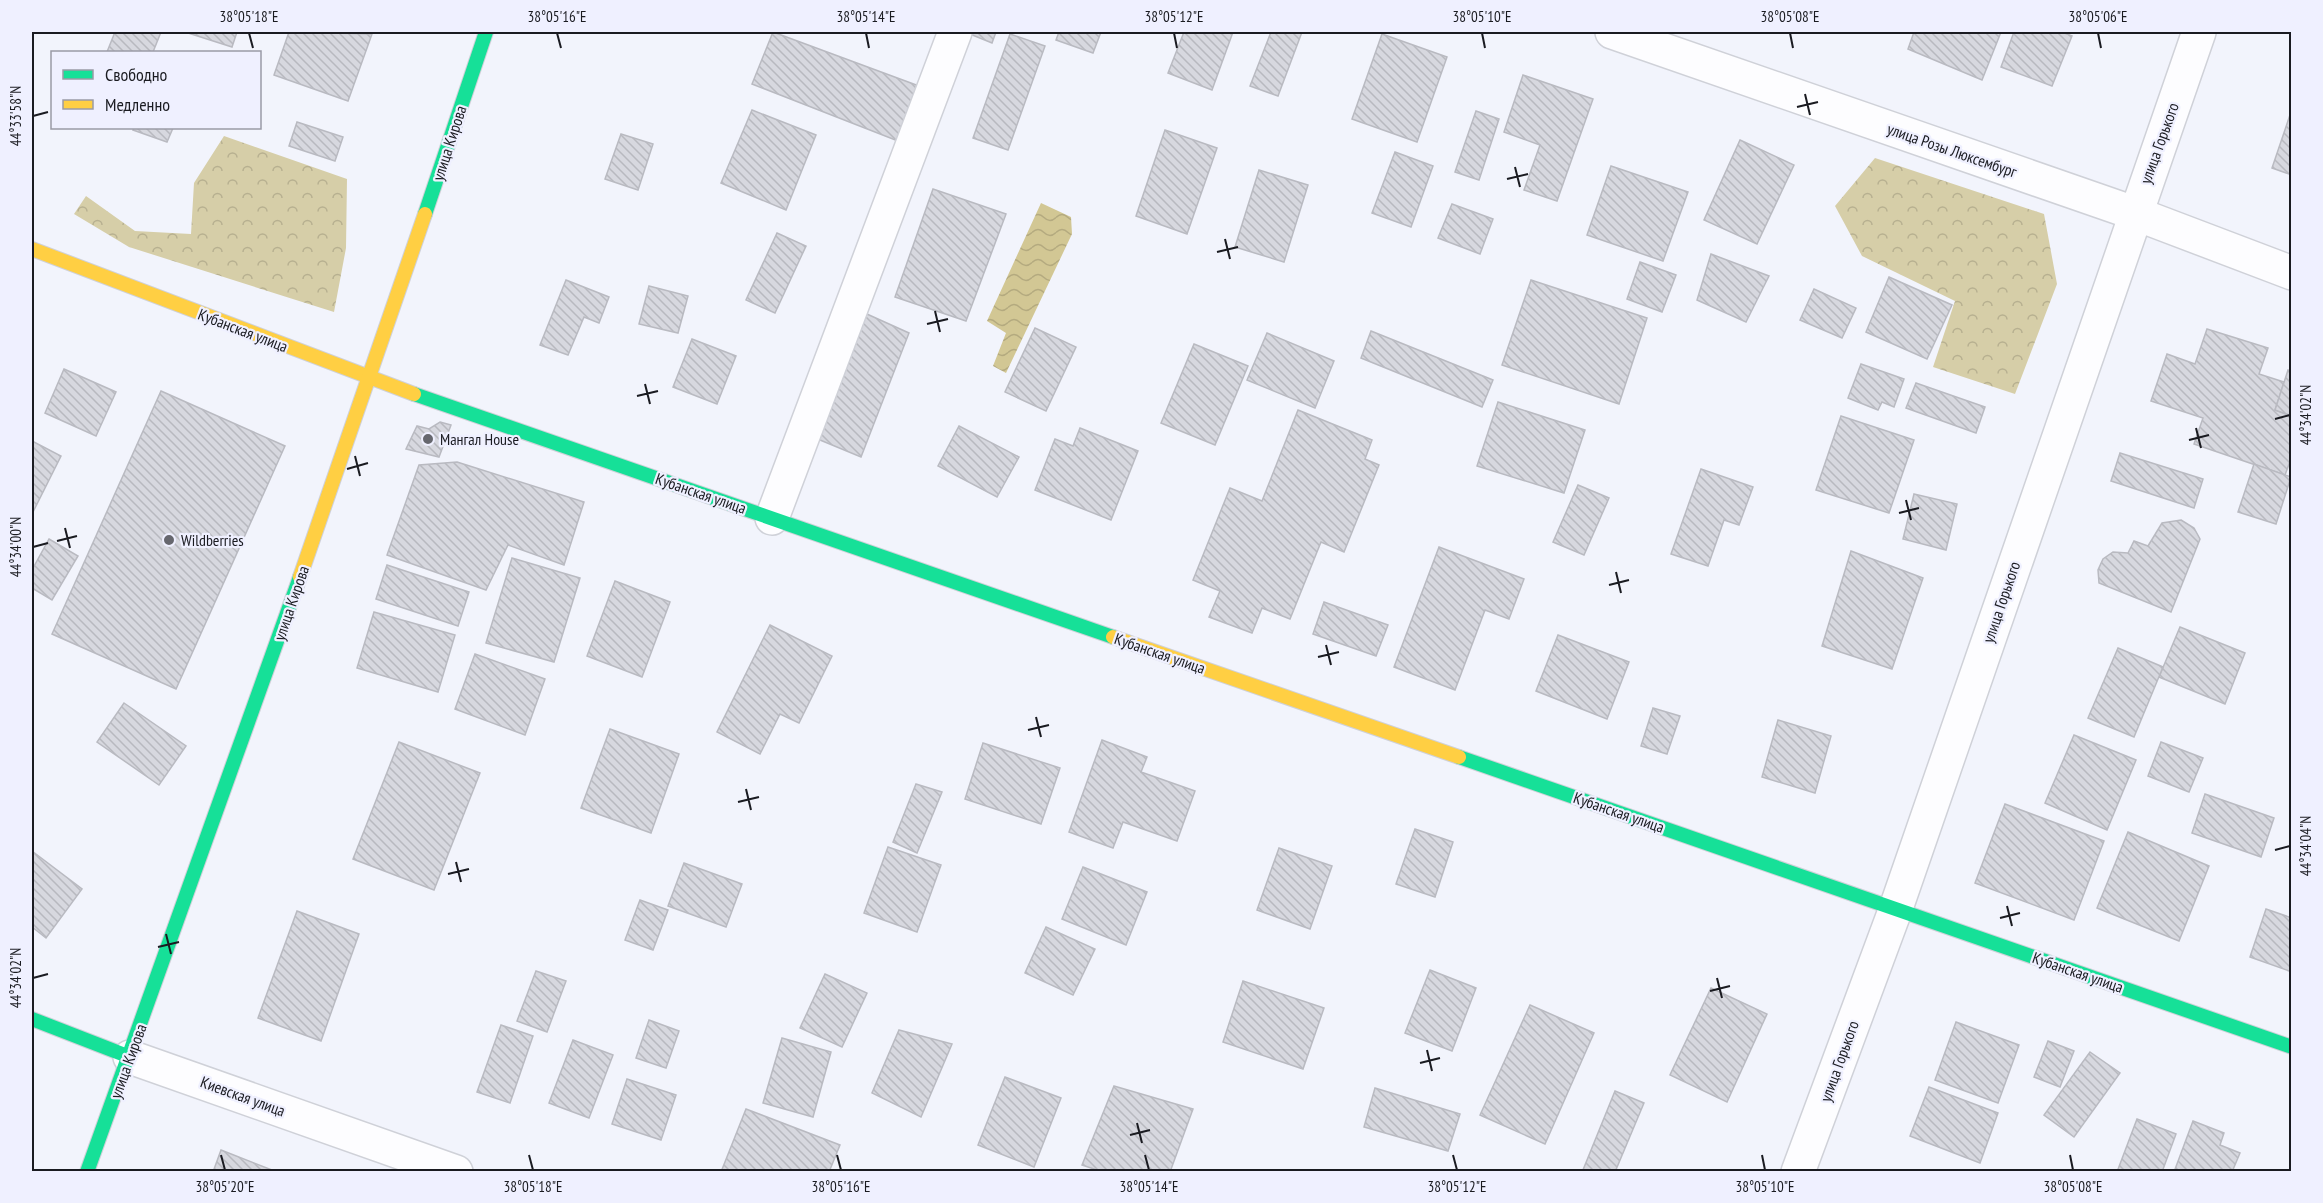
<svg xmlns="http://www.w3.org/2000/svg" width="2323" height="1203" font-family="'PT Sans Narrow',sans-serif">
<defs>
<pattern id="forest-crowns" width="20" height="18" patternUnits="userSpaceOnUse" patternTransform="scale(1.5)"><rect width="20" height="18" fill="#d6cea8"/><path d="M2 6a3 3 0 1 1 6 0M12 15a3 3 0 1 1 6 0" fill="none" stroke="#b7b090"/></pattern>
<pattern id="water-waves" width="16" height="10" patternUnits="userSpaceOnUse" patternTransform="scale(1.5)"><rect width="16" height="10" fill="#d2c794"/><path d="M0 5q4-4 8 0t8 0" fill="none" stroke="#b4aa7f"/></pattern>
<pattern id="building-back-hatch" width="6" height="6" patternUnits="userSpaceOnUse" patternTransform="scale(1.5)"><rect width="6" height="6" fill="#d7d8df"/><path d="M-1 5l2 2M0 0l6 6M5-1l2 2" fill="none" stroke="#b8b9bf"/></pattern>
</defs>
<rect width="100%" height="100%" fill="#f2f4fc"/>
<g fill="url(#forest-crowns)">
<path d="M224 136 347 179 346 248 334 312 129 247 74 214 86 196 135 231 191 234 194 183Z"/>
<path d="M1875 158 2044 214 2057 284 2015 394 1933 367 1955 301 1862 256 1835 206Z"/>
</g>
<path fill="url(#water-waves)" d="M1041 203 1071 217 1072 234 1006 373 993 366 1006 333 987 321Z"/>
<g fill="url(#building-back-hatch)" stroke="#b9bac1" stroke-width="1.5">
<path d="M115 32H161L153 52H107Z"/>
<path d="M185 32H237L232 47Z"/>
<path d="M289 32 372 34 348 101 274 75Z"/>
<path d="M773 32 919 86 898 141 752 84Z"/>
<path d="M965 32H996L992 43Z"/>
<path d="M1059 32H1101L1093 53 1056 40Z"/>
<path d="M1184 32H1233L1212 90 1168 73Z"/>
<path d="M1271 32H1302L1278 96 1250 86Z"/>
<path d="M1914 32H2001L1982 80 1908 49Z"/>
<path d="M2014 32H2062L2072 36 2052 86 2001 67Z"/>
<path d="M1010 34 1045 46 1008 150 973 138Z"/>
<path d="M1382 34 1447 57 1417 142 1352 119Z"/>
<path d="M1523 75 1593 99 1557 201 1524 190 1540 145 1504 132Z"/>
<path d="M2292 109V175L2272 168Z"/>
<path d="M752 110 816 135 786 210 721 183Z"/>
<path d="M1476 111 1499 119 1479 180 1455 172Z"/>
<path d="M297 122 343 137 335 161 289 146Z"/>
<path d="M134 128H173L167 142 133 130Z"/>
<path d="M1165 130 1217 148 1187 234 1136 216Z"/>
<path d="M621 134 653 144 638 190 605 179Z"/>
<path d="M1740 140 1794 165 1757 244 1704 220Z"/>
<path d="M1395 152 1433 166 1411 227 1372 213Z"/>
<path d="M1611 166 1688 192 1663 261 1587 235Z"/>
<path d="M1259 170 1308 185 1284 262 1235 247Z"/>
<path d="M933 189 1006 214 966 321 895 297Z"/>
<path d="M1452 204 1493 219 1480 254 1438 238Z"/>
<path d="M777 233 806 246 775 313 746 300Z"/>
<path d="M1711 254 1769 276 1746 322 1697 300Z"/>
<path d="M1640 262 1676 275 1662 312 1627 299Z"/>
<path d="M1889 277 1952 305 1927 359 1866 332Z"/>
<path d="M566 280 609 297 599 323 584 317 568 355 540 345Z"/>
<path d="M1531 280 1647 318 1619 404 1502 365Z"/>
<path d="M649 286 688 296 678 333 639 324Z"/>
<path d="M1814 289 1856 308 1842 338 1800 320Z"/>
<path d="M858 310 909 333 861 457 808 435Z"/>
<path d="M1035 328 1076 347 1046 411 1005 392Z"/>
<path d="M2207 329 2268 348 2259 374 2284 382 2275 410 2292 416V456L2285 475 2194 444 2203 418 2151 401 2167 354 2195 364Z"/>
<path d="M1371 331 1493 380 1482 407 1361 358Z"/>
<path d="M1267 333 1334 361 1315 408 1247 380Z"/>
<path d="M692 339 736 356 717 404 673 387Z"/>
<path d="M1194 344 1248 366 1215 445 1161 423Z"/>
<path d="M1861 364 1904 379 1894 407 1882 402 1878 410 1848 398Z"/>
<path d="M64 369 116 392 96 436 45 413Z"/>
<path d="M2288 370 2292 372V416L2275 410Z"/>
<path d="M1916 383 1985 407 1976 433 1906 408Z"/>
<path d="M161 391 285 446 176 689 52 634Z"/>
<path d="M1498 402 1585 430 1564 493 1477 466Z"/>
<path d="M1298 410 1372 440 1365 459 1379 465 1344 552 1321 542 1290 619 1262 608 1252 633 1209 617 1220 591 1193 580 1230 488 1262 501Z"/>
<path d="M1841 416 1914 440 1889 513 1816 490Z"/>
<path d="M440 422 451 425 439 457 406 449 417 426 429 429Z"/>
<path d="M959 426 1019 457 997 497 938 466Z"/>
<path d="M1080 428 1138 451 1111 520 1035 490 1055 439 1073 446Z"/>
<path d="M32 441 61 456 32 514Z"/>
<path d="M2120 453 2203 479 2194 508 2111 481Z"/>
<path d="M457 462 584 502 564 565 508 545 486 590 387 555 419 465Z"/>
<path d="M2254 464 2291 477 2276 524 2238 512Z"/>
<path d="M1701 469 1753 487 1739 525 1724 520 1708 566 1671 554Z"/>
<path d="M1578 485 1609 498 1584 555 1553 542Z"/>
<path d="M1914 494 1957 504 1946 550 1903 539Z"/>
<path d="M2181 520 2194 528 2200 539 2171 612 2099 583 2098 570 2103 559 2113 552 2128 553 2134 541 2148 546 2162 523Z"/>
<path d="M49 539 78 556 52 600 32 588V570Z"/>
<path d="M1439 547 1524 579 1509 619 1485 610 1455 690 1394 667Z"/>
<path d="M1851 551 1923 578 1892 669 1822 646Z"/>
<path d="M512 558 580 578 554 662 486 643Z"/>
<path d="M387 565 469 592 458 626 376 599Z"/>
<path d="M615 581 670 602 642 677 587 656Z"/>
<path d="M1324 602 1388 625 1376 656 1313 634Z"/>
<path d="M374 612 455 635 438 692 357 668Z"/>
<path d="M770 625 832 656 799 723 780 714 760 754 717 732Z"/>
<path d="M2180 627 2245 653 2225 704 2159 677Z"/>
<path d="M1558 635 1629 662 1607 719 1536 691Z"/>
<path d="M2118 648 2163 667 2134 737 2088 718Z"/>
<path d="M475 654 545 679 525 735 455 709Z"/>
<path d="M124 703 186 746 159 785 97 742Z"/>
<path d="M1653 708 1680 716 1667 754 1641 746Z"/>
<path d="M1778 720 1831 736 1815 793 1762 777Z"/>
<path d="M610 729 679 754 651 833 581 808Z"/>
<path d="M2074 735 2136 760 2107 830 2045 803Z"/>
<path d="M1102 740 1147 757 1141 772 1195 791 1177 841 1123 822 1113 848 1069 832Z"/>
<path d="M399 742 480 773 434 890 353 859Z"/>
<path d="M2161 742 2203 758 2189 792 2148 776Z"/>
<path d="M983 743 1060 768 1041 824 965 799Z"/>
<path d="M916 784 942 792 917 853 893 842Z"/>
<path d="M2205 794 2274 818 2261 857 2192 833Z"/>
<path d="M2005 804 2104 841 2074 920 1975 883Z"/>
<path d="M1415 829 1453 842 1435 897 1396 884Z"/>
<path d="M2128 832 2209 866 2179 941 2097 908Z"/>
<path d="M888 847 941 865 917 932 864 913Z"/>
<path d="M1279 848 1332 866 1310 929 1257 910Z"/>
<path d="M32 851 82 889 46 938 32 927Z"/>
<path d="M684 863 742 884 726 927 668 906Z"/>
<path d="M1083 867 1147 892 1126 945 1062 919Z"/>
<path d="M640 900 668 910 653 950 625 940Z"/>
<path d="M2266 909 2292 918V972L2250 957Z"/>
<path d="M297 911 359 934 321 1041 258 1018Z"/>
<path d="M1046 927 1095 949 1073 995 1025 973Z"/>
<path d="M1430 970 1476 988 1452 1051 1405 1033Z"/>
<path d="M536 971 566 981 547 1032 517 1021Z"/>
<path d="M825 974 867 993 842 1047 800 1028Z"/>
<path d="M1243 981 1324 1008 1303 1069 1223 1042Z"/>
<path d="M1711 988 1767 1014 1727 1102 1670 1075Z"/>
<path d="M1530 1005 1594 1033 1545 1144 1480 1115Z"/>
<path d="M649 1020 679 1031 666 1068 636 1058Z"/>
<path d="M1956 1022 2019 1045 1998 1103 1935 1080Z"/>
<path d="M501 1025 533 1036 510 1103 477 1092Z"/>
<path d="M899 1030 952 1044 921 1117 872 1093Z"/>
<path d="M782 1038 831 1052 813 1117 763 1103Z"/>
<path d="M573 1040 613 1055 589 1118 549 1103Z"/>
<path d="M2048 1041 2074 1051 2060 1087 2034 1077Z"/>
<path d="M2090 1052 2120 1073 2074 1137 2044 1115Z"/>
<path d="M1005 1077 1061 1098 1034 1167 978 1145Z"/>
<path d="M627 1079 676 1095 661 1140 612 1124Z"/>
<path d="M1114 1086 1193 1109 1170 1172H1103L1082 1165Z"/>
<path d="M1929 1087 1998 1113 1980 1163 1910 1136Z"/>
<path d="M1375 1088 1460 1114 1448 1151 1364 1127Z"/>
<path d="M1615 1091 1644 1103 1615 1172H1587L1583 1170Z"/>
<path d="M746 1109 840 1145 829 1172H721Z"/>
<path d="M2137 1119 2176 1134 2162 1172H2117Z"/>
<path d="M2193 1121 2224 1133 2220 1145 2240 1153 2232 1172H2174Z"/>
<path d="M221 1150 277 1172H213Z"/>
</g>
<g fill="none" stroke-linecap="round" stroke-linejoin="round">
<defs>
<g id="street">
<path d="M1612 32 2134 213 2292 273"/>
<path d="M772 518 955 32"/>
<path d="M130 1057 456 1172"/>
<path d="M1798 1172 1896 908 2199 32"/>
</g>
<g id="fast">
<path d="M425 214 486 32"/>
<path d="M414 394 1113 637"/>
<path d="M1459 757 2292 1047"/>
<path d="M32 1019 130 1057"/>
<path d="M87 1172 300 577"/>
</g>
<g id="slow">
<path d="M32 249 414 394"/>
<path d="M300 577 425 214"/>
<path d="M1113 637 1459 757"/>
</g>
</defs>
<use href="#street" stroke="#cfd1d8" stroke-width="36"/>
<use href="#fast" stroke="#cfd1d8" stroke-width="16"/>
<use href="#slow" stroke="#cfd1d8" stroke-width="16"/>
<use href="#street" stroke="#fdfdff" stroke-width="33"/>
<use href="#fast" stroke="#16e098" stroke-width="14"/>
<use href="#slow" stroke="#ffcf43" stroke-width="14"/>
</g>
<path fill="none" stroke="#1a1b21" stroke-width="2" d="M249 33 253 48M557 33 561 48M866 33 869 48M1174 33 1177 48M1482 33 1485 48M1790 33 1793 48M2098 33 2101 48M1805 94 1810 115M1797 107 1818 102M33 116 48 112M1515 167 1520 187M1507 179 1528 174M1225 239 1230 259M1217 252 1238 247M935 311 940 332M927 324 948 319M645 384 650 404M637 396 658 391M2275 419 2290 415M2196 428 2201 448M2189 440 2209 435M355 456 360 476M347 469 368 463M1906 500 1911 520M1899 513 1919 508M65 528 70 548M57 541 77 536M33 547 48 543M1616 572 1621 593M1609 585 1629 580M1326 645 1331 665M1318 657 1339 652M1036 717 1041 737M1028 730 1049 725M746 789 751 810M738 802 759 797M2275 850 2290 846M456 862 461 882M448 874 469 869M2007 906 2012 926M2000 918 2020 913M166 934 171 954M158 947 179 942M33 978 48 974M1717 978 1722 998M1710 991 1730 986M1427 1050 1432 1071M1420 1063 1440 1058M1137 1123 1142 1143M1130 1135 1150 1130M221 1155 225 1170M529 1155 533 1170M837 1155 841 1170M1145 1155 1149 1170M1453 1155 1457 1170M1762 1155 1765 1170M2070 1155 2073 1170"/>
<g fill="#66676e" stroke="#eff0ff" stroke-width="2">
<circle cx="428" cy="439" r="6"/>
<circle cx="169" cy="540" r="6"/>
</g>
<g text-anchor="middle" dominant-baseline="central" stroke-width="4.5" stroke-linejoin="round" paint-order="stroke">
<g font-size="16" fill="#1a1b21" stroke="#eff0ff">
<text transform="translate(449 143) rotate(-72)">улица Кирова</text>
<text transform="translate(2159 143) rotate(-70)">улица Горького</text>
<text transform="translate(1952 150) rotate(19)">улица Розы Люксембург</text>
<text transform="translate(243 330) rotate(21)">Кубанская улица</text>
<text transform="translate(701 493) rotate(19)">Кубанская улица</text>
<text transform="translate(2001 602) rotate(-71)">улица Горького</text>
<text transform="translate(291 603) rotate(-71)">улица Кирова</text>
<text transform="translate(1160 653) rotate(19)">Кубанская улица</text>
<text transform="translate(1619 812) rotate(19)">Кубанская улица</text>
<text transform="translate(2078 972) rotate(19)">Кубанская улица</text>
<text transform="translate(128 1061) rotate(-70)">улица Кирова</text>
<text transform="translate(1839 1061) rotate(-70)">улица Горького</text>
<text transform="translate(243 1096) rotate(20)">Киевская улица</text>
</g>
<g font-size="16" fill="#1a1b21" stroke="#eff0ff" text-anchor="start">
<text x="440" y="439">Мангал House</text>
<text x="181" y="540">Wildberries</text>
</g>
</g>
<rect width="2323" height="1203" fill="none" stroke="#eff0ff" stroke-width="66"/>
<rect x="51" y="51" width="210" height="78" fill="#eff0ff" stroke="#9a9ba6" stroke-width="1.5"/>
<rect x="63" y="70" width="30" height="9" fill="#16e098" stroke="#9a9ba6" stroke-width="1.5"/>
<text x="105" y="81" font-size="18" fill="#1a1b21">Свободно</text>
<rect x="63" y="100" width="30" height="9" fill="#ffcf43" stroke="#9a9ba6" stroke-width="1.5"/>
<text x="105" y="111" font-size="18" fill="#1a1b21">Медленно</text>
<rect x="33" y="33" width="2257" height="1137" fill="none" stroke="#1a1b21" stroke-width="2"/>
<g font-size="15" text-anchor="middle" fill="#1a1b21">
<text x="249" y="22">38°05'18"E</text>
<text x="557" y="22">38°05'16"E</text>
<text x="866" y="22">38°05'14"E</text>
<text x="1174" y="22">38°05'12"E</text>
<text x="1482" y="22">38°05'10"E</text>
<text x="1790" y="22">38°05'08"E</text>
<text x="2098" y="22">38°05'06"E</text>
<text transform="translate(16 116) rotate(-90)" y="5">44°33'58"N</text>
<text transform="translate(2306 415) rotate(-90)" y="5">44°34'02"N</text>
<text transform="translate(16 547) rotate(-90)" y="5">44°34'00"N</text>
<text transform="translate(2306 846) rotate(-90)" y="5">44°34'04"N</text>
<text transform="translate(16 978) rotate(-90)" y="5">44°34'02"N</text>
<text x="225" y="1192">38°05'20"E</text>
<text x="533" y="1192">38°05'18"E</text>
<text x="841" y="1192">38°05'16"E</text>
<text x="1149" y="1192">38°05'14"E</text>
<text x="1457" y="1192">38°05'12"E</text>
<text x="1765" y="1192">38°05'10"E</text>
<text x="2073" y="1192">38°05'08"E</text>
</g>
</svg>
